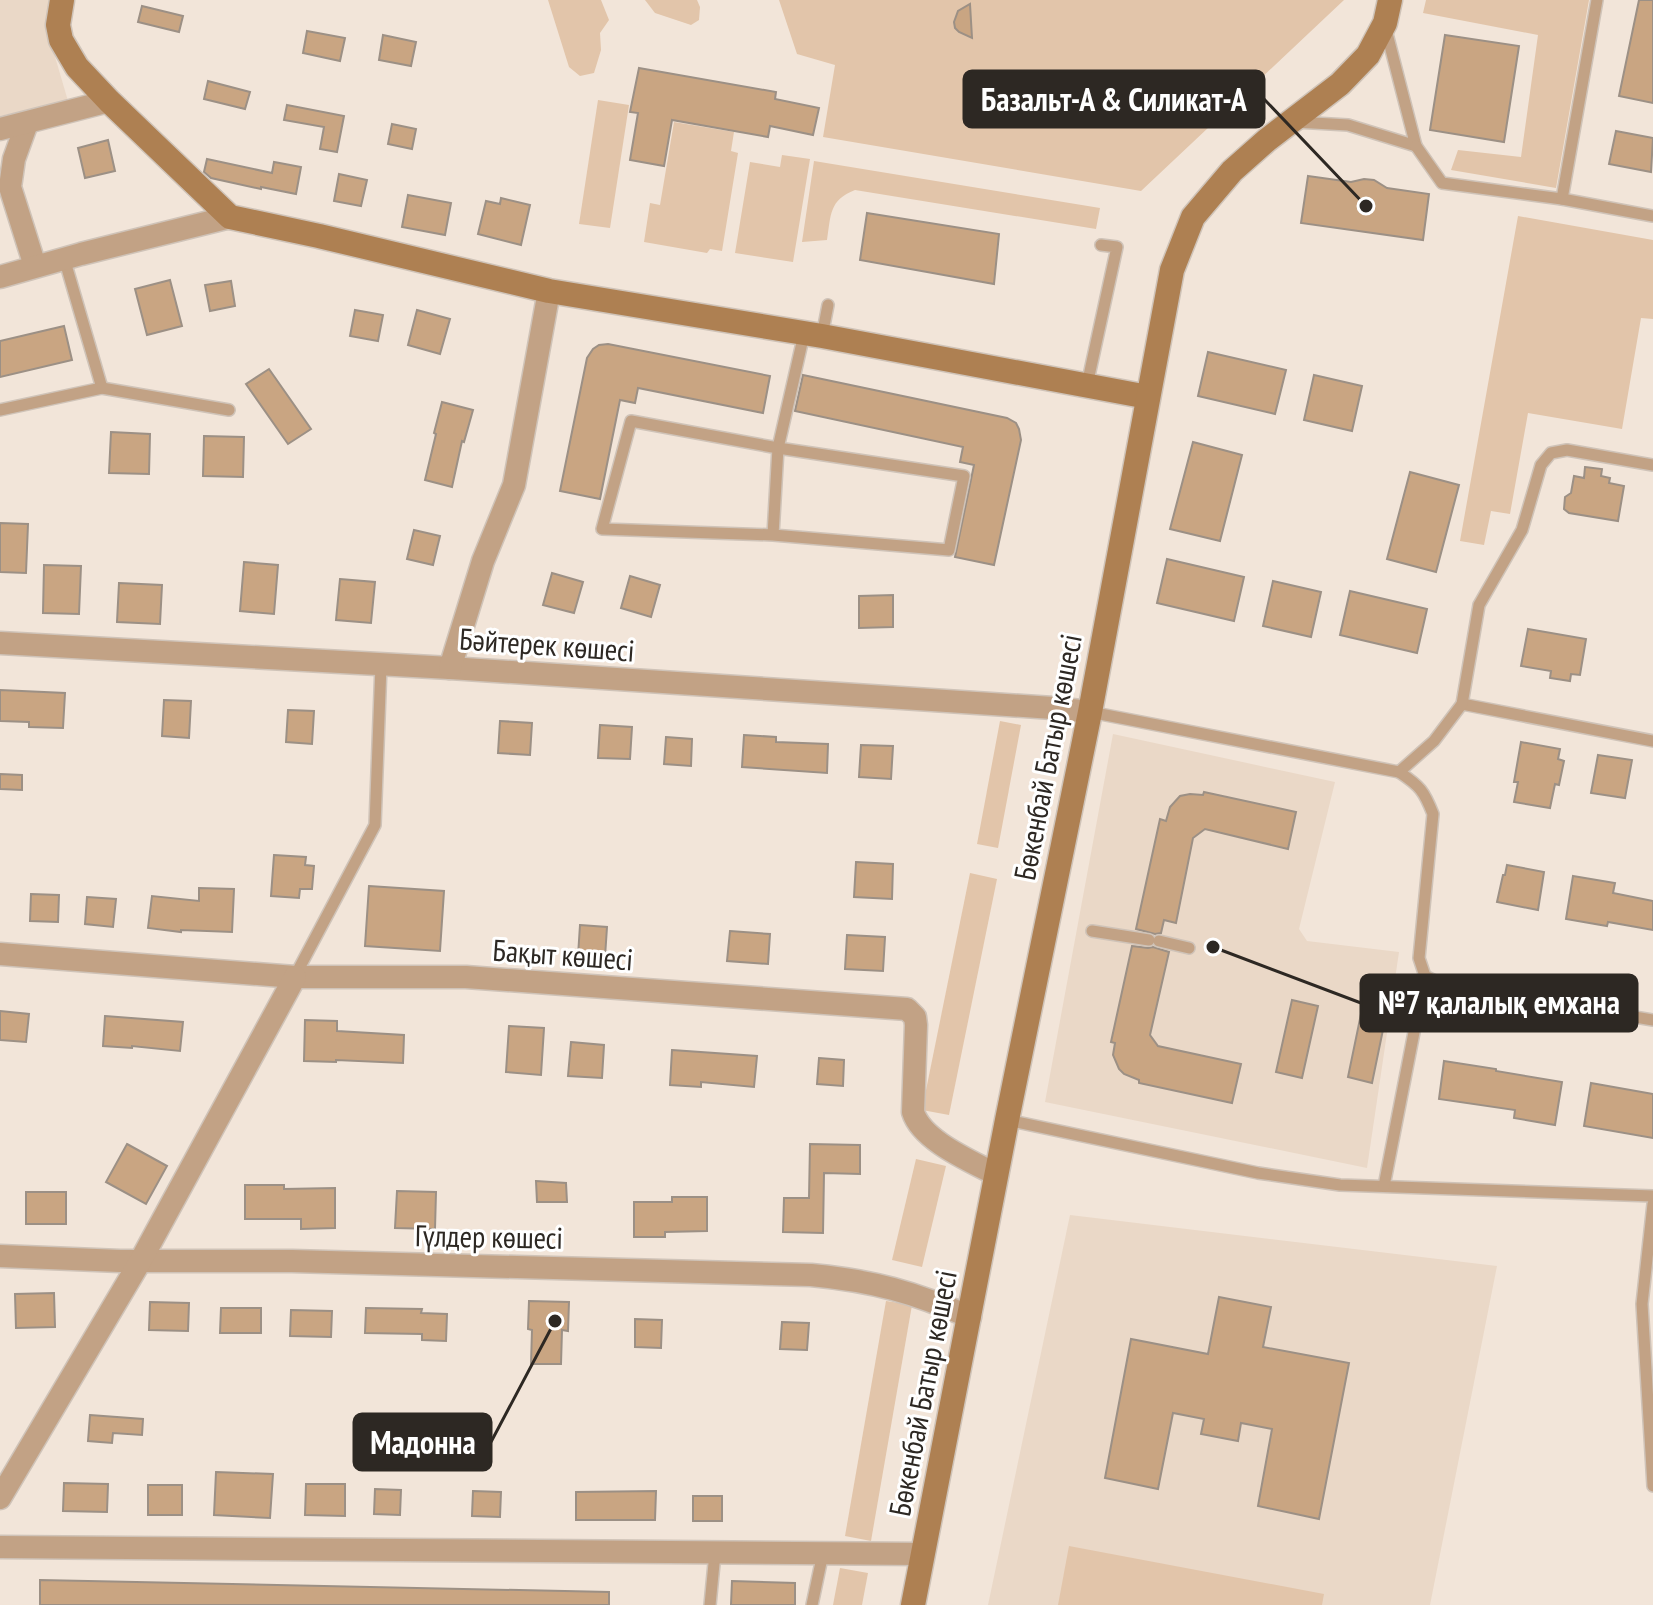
<svg xmlns="http://www.w3.org/2000/svg" width="1653" height="1605" font-family="'PT Sans Narrow',sans-serif">
<rect width="100%" height="100%" fill="#f2e5d9"/>
<g fill="#ead8c7">
<path d="M0 0H55L46 26 68 101 0 116Z"/>
<path d="M1113 734 1335 782 1299 929 1307 941 1399 952 1367 1168 1045 1102Z"/>
<path d="M1070 1215 1497 1266 1430 1605H988Z"/>
</g>
<g fill="#e2c5aa">
<path d="M548 0H601L609 20 600 33 601 50 594 73 580 76 569 67Z"/>
<path d="M645 0H697L700 7 699 20 691 25 655 13Z"/>
<path d="M779 0H1344L1141 191 823 137 835 65 797 54Z"/>
<path d="M1426 0H1589L1556 188 1451 170 1458 150 1521 157 1538 35 1423 13Z"/>
<path d="M598 100 629 105 610 228 579 224Z"/>
<path d="M674 122 734 132 731 151 738 153 722 251 710 249 707 253 644 242 650 203 660 205Z"/>
<path d="M782 155 810 159 793 262 735 253 750 162 780 167Z"/>
<path d="M814 161 1100 208 1096 229 855 190C829 200 831 215 827 240L802 242Z"/>
<path d="M1518 216 1653 240V319L1641 318 1622 429 1528 413 1510 514 1491 511 1484 545 1460 541Z"/>
<path d="M1000 721 1021 725 998 848 977 844Z"/>
<path d="M970 873 997 879 949 1115 922 1110Z"/>
<path d="M916 1159 946 1166 922 1267 892 1260Z"/>
<path d="M886 1301 912 1305 871 1541 845 1536Z"/>
<path d="M1069 1546 1324 1594 1322 1605H1058Z"/>
<path d="M840 1568 868 1573 862 1605H833Z"/>
</g>
<g fill="#c9a582" stroke="#9c9085" stroke-width="2">
<path d="M1639 0H1653V103L1619 96Z"/>
<path d="M970 4 972 38 959 32 955 28 954 22 958 11Z"/>
<path d="M142 6 183 16 179 32 138 22Z"/>
<path d="M307 31 345 38 340 61 303 53Z"/>
<path d="M383 35 416 42 411 66 379 60Z"/>
<path d="M1445 35 1519 46 1504 142 1430 130Z"/>
<path d="M639 68 776 92 775 99 819 108 813 135 770 126 768 137 672 120 664 166 630 160 638 113 630 112Z"/>
<path d="M208 81 250 92 245 109 204 99Z"/>
<path d="M287 105 344 116 337 152 320 149 324 127 284 120Z"/>
<path d="M392 124 416 129 412 149 388 144Z"/>
<path d="M1616 131 1653 138 1651 172 1609 164Z"/>
<path d="M108 140 115 171 85 178 78 148Z"/>
<path d="M207 159 272 173 274 162 301 167 296 194 261 187V189L211 178 204 172Z"/>
<path d="M339 174 367 180 361 206 334 201Z"/>
<path d="M1308 176 1351 182 1364 179 1374 180 1387 188 1429 194 1423 240 1301 223Z"/>
<path d="M408 195 451 203 445 235 402 227Z"/>
<path d="M501 198 530 205 521 245 478 234 486 201 500 204Z"/>
<path d="M867 213 999 234 994 284 860 260Z"/>
<path d="M170 280 182 326 147 335 135 289Z"/>
<path d="M231 281 235 306 210 311 205 285Z"/>
<path d="M355 310 383 315 378 341 350 336Z"/>
<path d="M417 310 450 319 440 354 408 345Z"/>
<path d="M64 326 72 360 0 377V341Z"/>
<path d="M608 344 770 376 763 413 638 388 635 403 620 400 600 499 560 491 587 358 593 349 599 345Z"/>
<path d="M1208 352 1286 370 1275 414 1198 396Z"/>
<path d="M269 369 311 429 288 444 246 384Z"/>
<path d="M803 375 1007 418 1016 423 1019 429 1021 440 994 565 955 557 974 465 960 462 963 447 795 411Z"/>
<path d="M1314 375 1362 386 1352 431 1304 420Z"/>
<path d="M442 402 473 410 464 442 462 441 452 487 425 480 436 434 434 433Z"/>
<path d="M111 432 150 434 149 474 109 473Z"/>
<path d="M204 436 244 437 243 477 203 476Z"/>
<path d="M1193 442 1242 455 1220 541 1170 529Z"/>
<path d="M1585 467 1602 469 1601 476 1610 478 1609 483 1624 486 1618 521 1569 513 1564 509 1565 497 1571 493 1574 476 1584 478Z"/>
<path d="M1410 472 1459 485 1436 572 1387 559Z"/>
<path d="M0 523 28 524 26 573 0 572Z"/>
<path d="M414 530 440 536 433 565 407 559Z"/>
<path d="M1167 559 1244 577 1234 621 1157 603Z"/>
<path d="M244 562 278 565 274 614 240 611Z"/>
<path d="M44 565 81 566 79 614 43 613Z"/>
<path d="M552 573 583 582 574 613 543 605Z"/>
<path d="M630 576 660 585 651 617 621 608Z"/>
<path d="M340 579 375 582 371 623 336 620Z"/>
<path d="M1273 581 1321 592 1311 637 1263 626Z"/>
<path d="M119 583 162 585 160 624 117 622Z"/>
<path d="M1350 591 1427 609 1417 653 1340 635Z"/>
<path d="M893 595V627L859 628V596Z"/>
<path d="M1528 629 1586 639 1580 675 1571 674 1570 681 1550 678 1551 671 1521 666Z"/>
<path d="M0 690 65 693 63 728 29 727V722L0 721Z"/>
<path d="M164 700 191 701 189 738 162 736Z"/>
<path d="M288 710 314 711 312 744 286 742Z"/>
<path d="M500 721 532 723 530 755 498 753Z"/>
<path d="M600 725 632 727 630 759 598 758Z"/>
<path d="M744 735 776 737V742L828 744 827 773 742 767Z"/>
<path d="M666 737 692 739 691 766 664 764Z"/>
<path d="M1521 742 1560 749 1558 759 1564 761 1559 785 1555 784 1550 808 1514 802 1518 782H1514Z"/>
<path d="M861 745 893 746 891 779 859 777Z"/>
<path d="M1598 755 1632 760 1625 798 1591 793Z"/>
<path d="M0 774 22 775V790L0 789Z"/>
<path d="M1204 792 1296 812 1288 849 1205 829 1193 838 1176 923 1164 920 1161 933 1155 934 1136 929 1160 819 1166 821 1170 807 1180 796 1190 794 1203 795Z"/>
<path d="M274 855 306 857 305 865 314 866 312 889H300L299 898 271 896Z"/>
<path d="M856 862 893 864 892 899 854 897Z"/>
<path d="M1507 865 1544 872 1538 910 1497 902 1503 875H1505Z"/>
<path d="M1573 876 1615 883 1613 893 1653 901V930L1608 922 1607 926 1566 919Z"/>
<path d="M369 886 444 891 440 951 365 946Z"/>
<path d="M199 888 234 889 232 932 181 930V932L148 928 152 896 199 901Z"/>
<path d="M31 894 59 895 58 922 30 921Z"/>
<path d="M87 897 116 899 113 927 85 924Z"/>
<path d="M580 925 607 927 605 957 578 956Z"/>
<path d="M730 931 770 934 768 964 727 961Z"/>
<path d="M847 935 885 937 883 971 845 969Z"/>
<path d="M1132 946 1148 948 1153 947 1169 952 1150 1035 1158 1046 1241 1064 1232 1103 1139 1083V1080L1124 1074 1119 1069 1113 1055 1115 1043 1111 1042Z"/>
<path d="M1292 1000 1318 1006 1302 1078 1276 1072Z"/>
<path d="M0 1011 29 1014 26 1042 0 1040Z"/>
<path d="M1361 1014 1385 1020 1372 1083 1348 1077Z"/>
<path d="M105 1016 183 1022 180 1051 132 1046V1048L103 1046Z"/>
<path d="M305 1020 337 1021V1031L404 1035 403 1063 336 1060V1062L304 1061Z"/>
<path d="M509 1026 544 1028 541 1075 506 1072Z"/>
<path d="M571 1042 604 1045 602 1078 568 1076Z"/>
<path d="M672 1050 757 1056 754 1087 701 1082V1087L670 1085Z"/>
<path d="M819 1058 844 1060 843 1086 817 1084Z"/>
<path d="M1444 1061 1496 1069V1071L1562 1082 1555 1125 1514 1118 1515 1110 1439 1099Z"/>
<path d="M1591 1083 1653 1094V1138L1584 1126Z"/>
<path d="M127 1144 167 1166 146 1204 106 1182Z"/>
<path d="M810 1144 860 1145V1174L824 1173 823 1233 783 1232 784 1198H809Z"/>
<path d="M536 1181 566 1183 567 1202H537Z"/>
<path d="M245 1185H284V1189L335 1188V1228L301 1229V1219H245Z"/>
<path d="M397 1191 436 1192 435 1229 395 1228Z"/>
<rect x="26" y="1192" width="40" height="32"/>
<path d="M672 1197H707V1231L665 1232V1237H634V1202H672Z"/>
<path d="M54 1293 55 1327 16 1328 15 1294Z"/>
<path d="M1219 1297 1271 1307 1263 1347 1349 1363 1319 1519 1258 1506 1272 1429 1241 1423 1238 1441 1201 1434 1204 1419 1173 1413 1158 1489 1105 1478 1131 1339 1208 1354Z"/>
<path d="M529 1301 569 1302 568 1331 562 1330 561 1364H531L532 1330 528 1329Z"/>
<path d="M150 1302 189 1303 188 1331 149 1330Z"/>
<path d="M221 1308H261V1333H220Z"/>
<path d="M366 1308 422 1309 421 1313 447 1314 446 1341 422 1340V1334L365 1333Z"/>
<path d="M291 1310 332 1311 331 1337 290 1336Z"/>
<path d="M635 1319 662 1320 661 1348 635 1347Z"/>
<path d="M782 1322 809 1323 807 1350 780 1349Z"/>
<path d="M90 1415 143 1419 142 1435 113 1433 112 1443 88 1441Z"/>
<path d="M216 1472 273 1474 270 1518 214 1515Z"/>
<path d="M64 1483 108 1484 107 1512 63 1511Z"/>
<path d="M306 1484H345V1516L305 1515Z"/>
<rect x="148" y="1485" width="34" height="30"/>
<path d="M375 1489 401 1490 400 1515 374 1514Z"/>
<path d="M473 1491 501 1492 500 1517 472 1516Z"/>
<path d="M656 1491 655 1520H576V1492Z"/>
<rect x="693" y="1496" width="29" height="25"/>
<path d="M40 1580 609 1592V1605H40Z"/>
<path d="M732 1581 795 1583V1605H731Z"/>
</g>
<g fill="none" stroke-linecap="round" stroke-linejoin="round">
<defs>
<g id="lane">
<path d="M1296 122 1348 125 1416 146 1385 26"/>
<path d="M1416 146 1442 183 1562 199 1653 216"/>
<path d="M1562 199 1597 0"/>
<path d="M64 258 102 388"/>
<path d="M822 336 828 305"/>
<path d="M1087 385 1117 247 1101 245"/>
<path d="M0 410 102 388 229 410"/>
<path d="M773 535 602 529 631 421 778 448 964 476 949 550 773 535 778 448 804 334"/>
<path d="M1462 704 1653 741"/>
<path d="M1090 712 1399 772 1434 741 1462 704 1479 605 1522 530 1541 465 1551 453 1567 450 1653 465"/>
<path d="M1399 772C1420 786 1424 791 1433 814L1419 958 1425 976 1441 984 1653 1020"/>
<path d="M1092 931 1149 940"/>
<path d="M1159 941 1189 948"/>
<path d="M295 976 375 825 381 665"/>
<path d="M1007 1120 1258 1173 1340 1185 1653 1196"/>
<path d="M1384 1186 1425 976"/>
<path d="M1653 1204 1642 1304 1653 1486"/>
<path d="M710 1605 715 1553"/>
<path d="M812 1605 823 1553"/>
</g>
<g id="street">
<path d="M27 123 14 159 10 187 35 266"/>
<path d="M0 129 109 101"/>
<path d="M0 277 81 254 230 217"/>
<path d="M0 643 450 668 1053 708 1090 712"/>
<path d="M450 668 483 561 514 485 549 291"/>
<path d="M0 954 295 977H466L907 1009 915 1017 916 1025 913 1112C922 1141 971 1161 997 1175"/>
<path d="M0 1256 120 1261H292L811 1275C874 1281 913 1292 970 1317"/>
<path d="M0 1498 141 1260 295 977"/>
<path d="M0 1547 923 1554"/>
</g>
<g id="secondary">
<path d="M62 0 58 25 61 40 77 67 109 101 230 217 319 236 549 291 822 336 1148 397"/>
<path d="M913 1605 1007 1120 1090 712 1172 270 1193 217 1232 171 1267 140 1340 84 1368 55 1385 23 1390 0"/>
</g>
</defs>
<use href="#lane" stroke="#cfc3b8" stroke-width="14"/>
<use href="#street" stroke="#cfc3b8" stroke-width="25"/>
<use href="#secondary" stroke="#cfc3b8" stroke-width="27"/>
<use href="#lane" stroke="#c2a285" stroke-width="11"/>
<use href="#street" stroke="#c2a285" stroke-width="22"/>
<use href="#secondary" stroke="#ae8052" stroke-width="24"/>
</g>
<g text-anchor="middle" dominant-baseline="central" stroke-width="6" stroke-linejoin="round" paint-order="stroke">
<g font-size="30" fill="#2d2823" stroke="#fff">
<text transform="translate(547 644) rotate(4)">Бәйтерек көшесі</text>
<text transform="translate(1047 757) rotate(-79)">Бөкенбай Батыр көшесі</text>
<text transform="translate(563 954) rotate(4)">Бақыт көшесі</text>
<text transform="translate(489 1236) rotate(1)">Гүлдер көшесі</text>
<text transform="translate(922 1393) rotate(-79)">Бөкенбай Батыр көшесі</text>
</g>
</g>
<path fill="none" stroke="#2d2823" stroke-width="3" d="M1366 206L1264 99M1213 947L1361 1003M555 1321L491 1442"/>
<g fill="#2d2823" stroke="#fff" stroke-width="3">
<circle cx="1366" cy="206" r="8"/>
<circle cx="1213" cy="947" r="8"/>
<circle cx="555" cy="1321" r="8"/>
</g>
<g fill="#2d2823" stroke="#2d2823" stroke-width="3">
<rect x="964" y="71" width="300" height="56" rx="8"/>
<rect x="1361" y="975" width="276" height="56" rx="8"/>
<rect x="354" y="1414" width="137" height="56" rx="8"/>
</g>
<g font-size="32" text-anchor="middle" font-weight="bold" fill="#fff">
<text x="1114" y="111">Базальт-А &amp; Силикат-А</text>
<text x="1499" y="1014">№7 қалалық емхана</text>
<text x="423" y="1454">Мадонна</text>
</g>
</svg>
